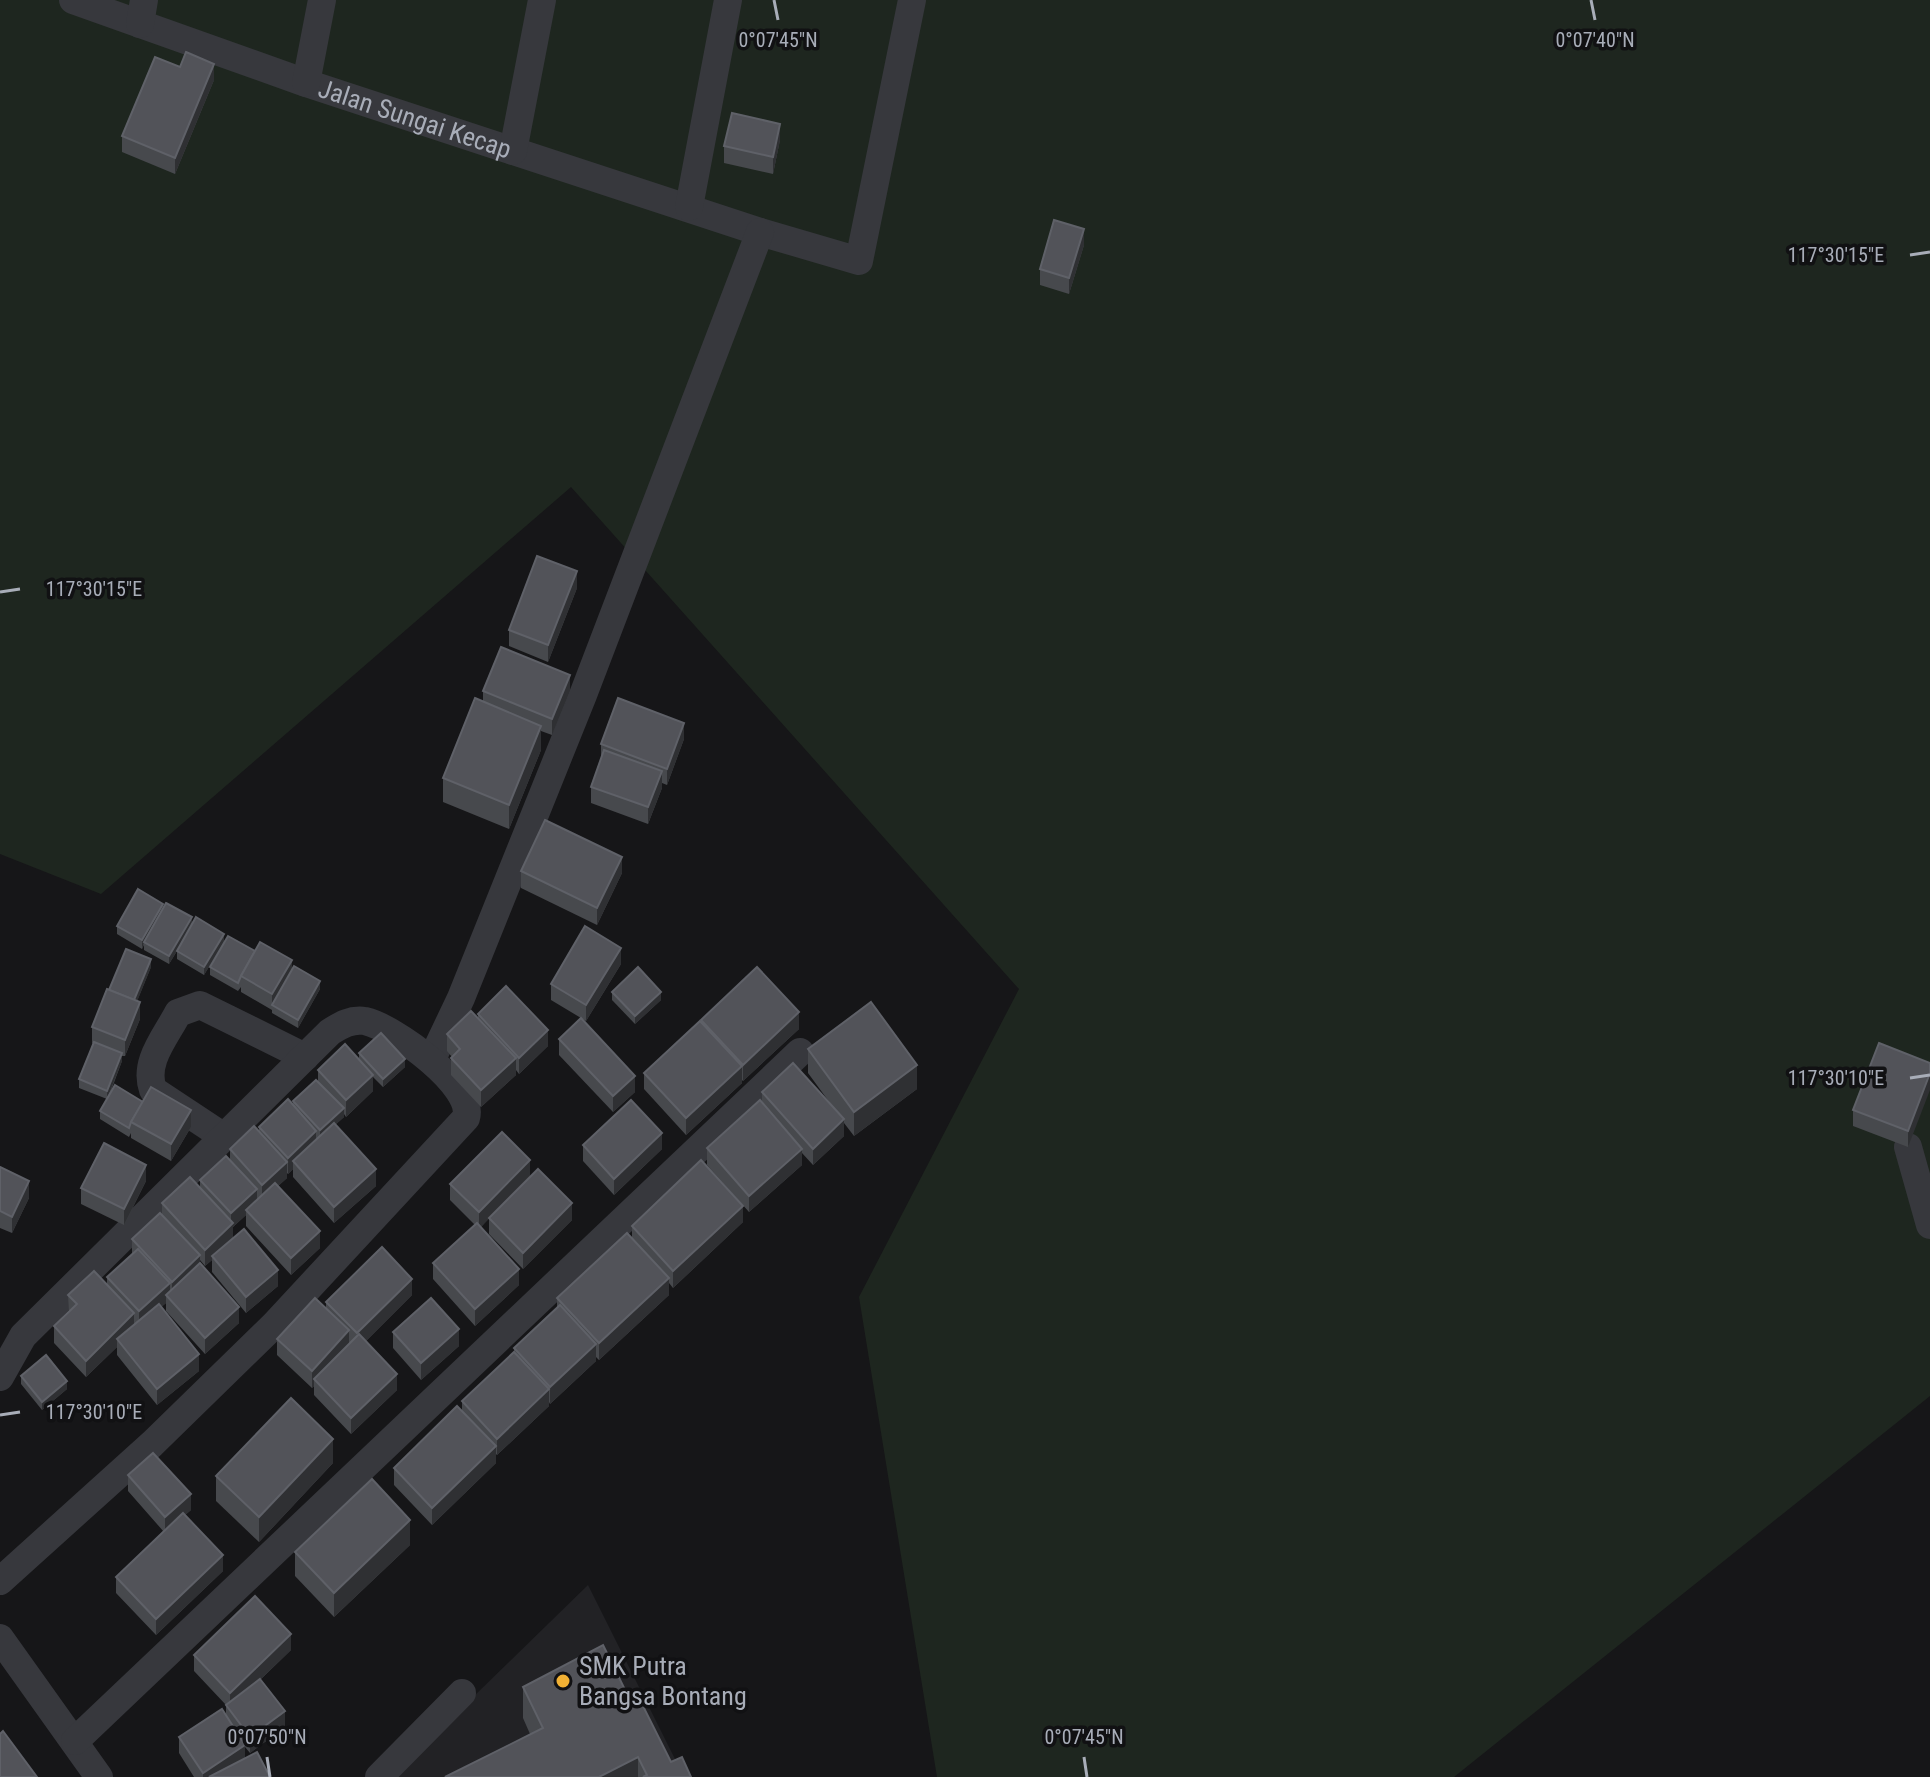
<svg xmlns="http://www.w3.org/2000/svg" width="1930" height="1777" font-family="'Roboto Condensed',sans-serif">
<rect width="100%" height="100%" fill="#161618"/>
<path fill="#222225" d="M588 1585 684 1777H391Z"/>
<path fill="#1e261f" d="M0 0H1930V1396L1454 1777H937L859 1297 1019 989 571 487 101 894 0 854Z"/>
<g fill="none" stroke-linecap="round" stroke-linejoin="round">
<g stroke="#37383d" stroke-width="28">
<path id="s1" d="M73 0 306 83 760 232 859 261 912 0"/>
<path d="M140 24 144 0"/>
<path d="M306 83 322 0"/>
<path d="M513 151 542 0"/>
<path d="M689 207 728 0"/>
<path d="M432 1059 461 998 583 695 760 232"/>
<path d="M224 1137 153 1090C143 1062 165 1038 178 1013L200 1005 305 1057"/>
<path d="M1908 1147 1930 1225"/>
<path d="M0 1377 23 1336 330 1032C341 1025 351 1019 365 1021 393 1027 476 1086 466 1118L275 1324 152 1444 0 1581"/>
<path d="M0 1638 99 1777"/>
<path d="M75 1741 800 1052"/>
<path d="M379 1777 462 1693"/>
</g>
</g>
<g fill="#47494d">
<path d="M214 80 175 174 122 152V136Z"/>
<path d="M780 140 773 174 724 163V146Z"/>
<path d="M1084 245 1069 294 1040 285V269Z"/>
<path d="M577 588 548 662 509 646V630Z"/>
<path d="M483 691H570L552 735 541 731V750L509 829 443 802V778L483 702Z"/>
<path d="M684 739 667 785 662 783V788L648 824 591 803V787L601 759V744Z"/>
<path d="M521 871 622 873 597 925 521 888Z"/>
<path d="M163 909 224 942 204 975 177 959V951L169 964 144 950V945L142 949 117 934V926Z"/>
<path d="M255 951 292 970 320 989 298 1028 272 1013V1010L241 992V987L238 991 210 975V967Z"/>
<path d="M621 964 586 1021 551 1000V984Z"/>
<path d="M151 967 137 1001 140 1019 125 1056H122V1061L109 1096 143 1102 191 1127 171 1161 131 1138V1133L129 1137 100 1119V1111L107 1099 79 1088V1079L93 1044 92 1043V1027L109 990Z"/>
<path d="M612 992 661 1000 635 1024 612 1000Z"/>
<path d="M478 1014 548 1046 519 1074 516 1070V1075L481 1107 451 1075V1058L452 1057 447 1051V1034L478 1018Z"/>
<path d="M701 1020 799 1029 743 1081 742 1080V1083L686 1135 644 1089V1073L701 1023Z"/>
<path d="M559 1039 635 1092 613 1112 559 1055Z"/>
<path d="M808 1049 917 1089 854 1136 844 1123V1136L813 1165 802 1153V1165L749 1212 707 1165V1148L762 1102V1092L830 1103 808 1073Z"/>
<path d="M359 1053 405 1067 383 1087 373 1077V1091L346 1117 344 1114V1117L335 1125 376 1186 334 1223 293 1177V1169L288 1174 287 1173V1178L278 1186 320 1248 291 1275 246 1226V1215L233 1227V1238L278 1286 246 1313 212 1272V1260L205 1266 200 1260V1264L239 1323 205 1354 166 1311V1303L161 1307 199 1371 157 1405 117 1355V1347L86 1377 54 1343V1326L69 1312 68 1295 107 1284V1277L132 1254V1239L162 1214V1203L200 1187V1180L230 1160V1149L259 1131V1127L293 1104V1101L318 1081V1070L359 1060Z"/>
<path d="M1930 1063 1908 1147 1853 1126V1110Z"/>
<path d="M583 1145 662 1149 614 1195 583 1161Z"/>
<path d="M0 1167 29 1198 12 1233 0 1228Z"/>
<path d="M530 1177 572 1220 523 1269 489 1234V1218L481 1227 519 1285 475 1326 433 1279V1263L475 1225 450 1200V1184Z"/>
<path d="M146 1181 124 1225 81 1204V1188Z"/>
<path d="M743 1222 673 1288 669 1283V1295L599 1360 596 1357V1361L550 1404 549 1402V1406L497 1455 496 1454V1463L432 1525 394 1485V1468L462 1411V1401L514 1352V1348L557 1308V1298L632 1238V1226Z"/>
<path d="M412 1295 366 1341 397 1390 351 1434 314 1395V1386L312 1388 277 1355V1339L326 1308V1302Z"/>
<path d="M393 1332 459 1346 421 1380 393 1348Z"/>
<path d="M21 1376 67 1389 42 1410 21 1384Z"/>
<path d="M333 1463 259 1542 216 1501V1476Z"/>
<path d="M128 1475 191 1510 185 1515 223 1571 156 1635 116 1593V1577L164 1532 128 1491Z"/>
<path d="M410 1545 334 1617 295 1576V1552Z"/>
<path d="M291 1650 260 1680 285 1727 250 1753 245 1747V1758L270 1777H194L179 1753V1737L226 1715V1705L194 1671V1655Z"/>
<path d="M523 1687 630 1700 671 1762 691 1777H445L530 1734 523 1718Z"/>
</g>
<g fill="#2f3033">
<path d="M214 64V80L175 174V158Z"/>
<path d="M780 124V140L773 174V157Z"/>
<path d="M1084 229V245L1069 294V278Z"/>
<path d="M577 571V588L548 662V645Z"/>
<path d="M570 675V691L552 735V719Z"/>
<path d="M684 723V739L667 785V769Z"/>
<path d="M541 726V750L509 829V805Z"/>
<path d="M662 771V788L648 824V807Z"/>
<path d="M622 857V873L597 925V908Z"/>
<path d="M163 904V912L144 942 142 949V940Z"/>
<path d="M192 917V926L169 964V956Z"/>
<path d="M224 934V942L204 975V967Z"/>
<path d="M621 948V964L586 1021V1005Z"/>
<path d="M151 959V967L132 1014V1005Z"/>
<path d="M292 960V977L272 1005V994Z"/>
<path d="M320 981V989L298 1028V1020Z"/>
<path d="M661 992V1000L635 1024V1016Z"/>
<path d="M140 1002V1019L125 1056V1040Z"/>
<path d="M799 1012V1029L743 1081V1065Z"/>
<path d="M548 1030V1046L519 1074V1058Z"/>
<path d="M122 1053V1061L107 1099V1091Z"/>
<path d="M516 1058V1075L481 1107V1090Z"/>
<path d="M405 1059V1067L383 1087V1079Z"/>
<path d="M917 1065V1089L854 1136V1112Z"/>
<path d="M742 1066V1083L686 1135V1118Z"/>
<path d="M1930 1073V1090L1908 1147V1131Z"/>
<path d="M373 1075V1091L346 1117V1100Z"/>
<path d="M635 1076V1092L613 1112V1096Z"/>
<path d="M344 1108V1117L320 1139V1130Z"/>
<path d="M191 1110V1127L171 1161V1144Z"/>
<path d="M844 1119V1136L813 1165V1149Z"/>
<path d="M316 1131V1147L293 1161V1169L288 1174V1158Z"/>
<path d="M662 1133V1149L614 1195V1179Z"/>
<path d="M802 1149V1165L749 1212V1196Z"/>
<path d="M530 1160V1177L479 1229V1212Z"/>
<path d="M287 1162V1178L262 1201V1185Z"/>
<path d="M146 1165V1181L124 1225V1209Z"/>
<path d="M376 1169V1186L334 1223V1207Z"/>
<path d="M29 1181V1198L12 1233V1217Z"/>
<path d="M257 1189V1206L246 1210V1215L233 1227V1240L212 1256V1260L205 1266V1250L231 1226V1213Z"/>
<path d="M572 1203V1220L523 1269V1253Z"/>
<path d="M743 1206V1222L673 1288V1271Z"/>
<path d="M320 1231V1248L291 1275V1258Z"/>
<path d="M200 1255V1272L172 1298V1282Z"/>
<path d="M519 1269V1285L475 1326V1309Z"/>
<path d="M278 1270V1286L246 1313V1297Z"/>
<path d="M669 1278V1295L599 1360V1343Z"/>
<path d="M412 1279V1295L357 1350V1333Z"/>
<path d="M170 1283V1299L166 1295V1303L139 1328V1311Z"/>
<path d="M239 1307V1323L205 1354V1338Z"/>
<path d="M134 1313V1330L117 1339V1347L86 1377V1361Z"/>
<path d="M459 1329V1346L421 1380V1363Z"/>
<path d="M349 1330V1347L314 1379V1386L312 1388V1371Z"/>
<path d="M596 1344V1361L550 1404V1387Z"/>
<path d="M199 1354V1371L157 1405V1389Z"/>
<path d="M397 1374V1390L351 1434V1418Z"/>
<path d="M67 1381V1389L42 1410V1402Z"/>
<path d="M549 1389V1406L497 1455V1439Z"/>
<path d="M333 1439V1463L259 1542V1517Z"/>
<path d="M496 1446V1463L432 1525V1508Z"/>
<path d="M191 1494V1510L165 1533V1517Z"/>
<path d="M410 1520V1545L334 1617V1593Z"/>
<path d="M223 1555V1571L156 1635V1619Z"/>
<path d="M291 1634V1650L230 1709V1693Z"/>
<path d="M285 1711V1727L250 1753V1737Z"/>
<path d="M245 1745V1761L222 1777H203V1773Z"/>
<path d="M638 1757V1777H599Z"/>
</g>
<g fill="#525359" stroke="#5f6168" stroke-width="2">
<path d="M186 52 214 64 175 158 122 136 155 57 180 67Z"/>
<path d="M732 113 780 124 773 157 724 146Z"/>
<path d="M1054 220 1084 229 1069 278 1040 269Z"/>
<path d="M537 556 577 571 548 645 509 630Z"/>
<path d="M501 647 570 675 552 719 483 691Z"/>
<path d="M475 698 541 726 509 805 443 778Z"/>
<path d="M618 698 684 723 667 769 601 744Z"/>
<path d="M604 750 662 771 648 807 591 787Z"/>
<path d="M545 820 622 857 597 908 521 871Z"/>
<path d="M138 889 163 904 142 940 117 926Z"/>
<path d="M166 903 192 917 169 956 144 942Z"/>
<path d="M196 917 224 934 204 967 177 951Z"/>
<path d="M585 926 621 948 586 1005 551 984Z"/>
<path d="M228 936 255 951 241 976 238 983 210 967Z"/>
<path d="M260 942 292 960 272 994 241 976Z"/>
<path d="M126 949 151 959 134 1000 109 990Z"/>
<path d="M294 966 320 981 298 1020 272 1005Z"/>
<path d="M638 967 661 992 635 1016 612 992Z"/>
<path d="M757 967 799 1012 743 1065 701 1020Z"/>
<path d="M506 986 548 1030 519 1058 478 1014Z"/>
<path d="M107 989 140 1002 125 1040 92 1027Z"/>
<path d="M871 1002 917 1065 854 1112 808 1049Z"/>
<path d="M471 1011 516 1058 481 1090 451 1058 460 1049 447 1034Z"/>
<path d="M581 1018 635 1076 613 1096 559 1039Z"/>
<path d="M700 1021 742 1066 686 1118 644 1073Z"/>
<path d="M381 1033 405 1059 383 1079 359 1053Z"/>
<path d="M94 1042 122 1053 107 1091 79 1079Z"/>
<path d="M1879 1043 1930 1063V1073L1908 1131 1853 1110Z"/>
<path d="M345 1044 373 1075 346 1100 318 1070Z"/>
<path d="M793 1063 844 1119 813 1149 762 1092Z"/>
<path d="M316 1080 344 1108 320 1130 293 1101Z"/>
<path d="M115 1085 143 1102 131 1122 129 1128 100 1111Z"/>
<path d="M151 1087 191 1110 171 1144 131 1122Z"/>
<path d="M288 1099 316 1131 288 1158 259 1127Z"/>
<path d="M631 1100 662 1133 614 1179 583 1145Z"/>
<path d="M760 1100 802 1149 749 1196 707 1148Z"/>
<path d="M334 1123 376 1169 334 1207 293 1161Z"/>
<path d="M254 1126 287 1162 262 1185 230 1149Z"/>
<path d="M502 1132 530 1160 479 1212 450 1184Z"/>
<path d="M104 1143 146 1165 124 1209 81 1188Z"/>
<path d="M226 1156 257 1189 231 1213 200 1180Z"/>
<path d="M701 1160 743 1206 673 1271 632 1226Z"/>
<path d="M0 1167 29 1181 12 1217 0 1211Z"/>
<path d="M538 1169 572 1203 523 1253 489 1218Z"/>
<path d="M190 1177 233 1223 205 1250 162 1203Z"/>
<path d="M275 1183 320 1231 291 1258 246 1210Z"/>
<path d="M160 1213 200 1255 172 1282 132 1239Z"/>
<path d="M477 1223 519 1269 475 1309 433 1263Z"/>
<path d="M244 1229 278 1270 246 1297 212 1256Z"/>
<path d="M627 1233 669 1278 599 1343 557 1298Z"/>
<path d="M382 1247 412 1279 357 1333 326 1302Z"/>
<path d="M138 1249 170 1283 139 1311 107 1277Z"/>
<path d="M200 1263 239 1307 205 1338 166 1295Z"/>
<path d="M94 1271 134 1313 86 1361 54 1326 77 1304 68 1295Z"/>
<path d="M315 1298 349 1330 312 1371 277 1339Z"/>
<path d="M431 1298 459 1329 421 1363 393 1332Z"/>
<path d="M159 1304 199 1354 157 1389 117 1339Z"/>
<path d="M560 1305 596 1344 550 1387 514 1348Z"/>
<path d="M359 1334 397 1374 351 1418 314 1379Z"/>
<path d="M514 1352 549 1389 497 1439 462 1401Z"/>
<path d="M46 1355 67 1381 42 1402 21 1376Z"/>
<path d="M291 1398 333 1439 259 1517 216 1476Z"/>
<path d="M457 1406 496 1446 432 1508 394 1468Z"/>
<path d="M153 1453 191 1494 165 1517 128 1475Z"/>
<path d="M372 1479 410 1520 334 1593 295 1552Z"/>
<path d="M183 1513 223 1555 156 1619 116 1577Z"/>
<path d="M255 1596 291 1634 230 1693 194 1655Z"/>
<path d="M603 1645 630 1700 638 1696 671 1762 682 1757 691 1777H643L647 1775 638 1757 599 1777H445L543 1728 523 1687Z"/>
<path d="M260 1679 285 1711 250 1737 226 1705Z"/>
<path d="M222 1709 245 1745 203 1773 179 1737Z"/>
<path d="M3 1731 37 1777H0V1734Z"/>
<path d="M257 1752 270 1777H209Z"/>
</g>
<path fill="none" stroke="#a8adb8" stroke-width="3" d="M774 0 778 20M1591 0 1595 20M1910 255 1930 252M0 592 20 589M1910 1078 1930 1075M0 1415 20 1412M267 1757 270 1777M1084 1757 1087 1777"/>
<circle fill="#f2b134" stroke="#111113" stroke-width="3" cx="563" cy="1681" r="8"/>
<g text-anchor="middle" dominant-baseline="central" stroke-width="7" stroke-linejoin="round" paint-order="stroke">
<g font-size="26" fill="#a8adb8" stroke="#111113">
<text stroke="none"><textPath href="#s1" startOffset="362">Jalan Sungai Kecap</textPath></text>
</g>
<g font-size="26" fill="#a8adb8" stroke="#111113" text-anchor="start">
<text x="579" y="1666">SMK Putra<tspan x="579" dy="30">Bangsa Bontang</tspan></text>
</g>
</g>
<g font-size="20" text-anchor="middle" fill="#a8adb8" stroke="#111113" stroke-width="7" stroke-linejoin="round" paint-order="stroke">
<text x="778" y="47">0°07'45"N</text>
<text x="1595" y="47">0°07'40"N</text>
<text x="1836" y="262">117°30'15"E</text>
<text x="94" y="596">117°30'15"E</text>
<text x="1836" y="1085">117°30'10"E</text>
<text x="94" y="1419">117°30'10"E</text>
<text x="267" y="1744">0°07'50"N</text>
<text x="1084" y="1744">0°07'45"N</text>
</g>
</svg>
